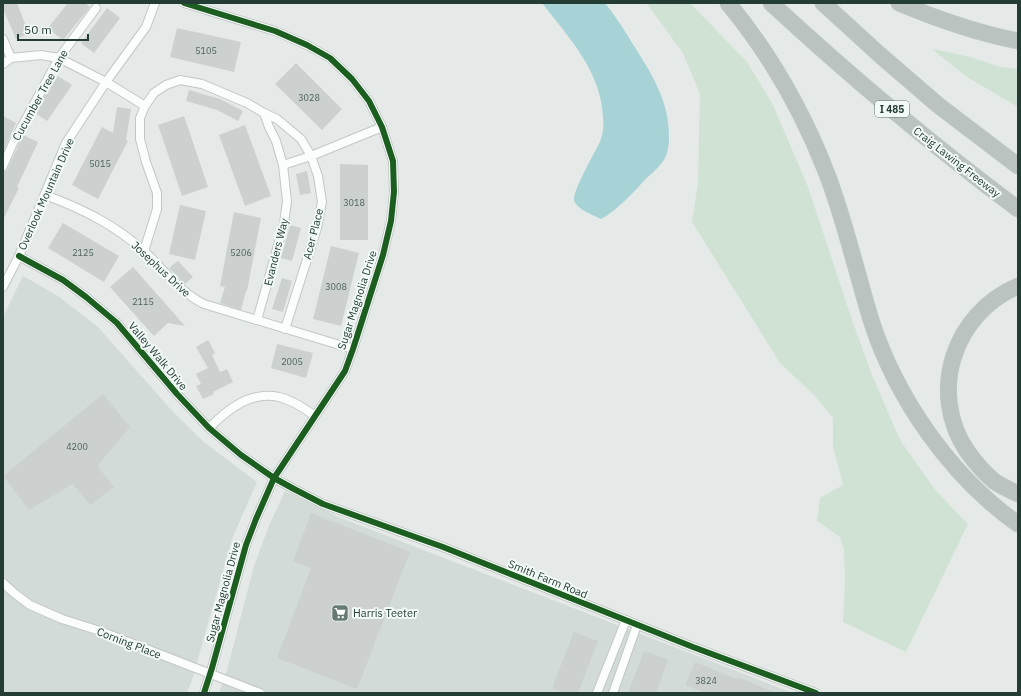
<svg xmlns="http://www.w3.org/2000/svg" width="1021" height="696" font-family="'IBM Plex Sans',sans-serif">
<rect width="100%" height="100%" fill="#e5eae8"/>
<g fill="#d3dbd8">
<path d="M23 276 58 296 98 327 175 414 205 443 257 482 232 539 192 680 187 693H3V317Z"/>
<path d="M285 491 341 518 793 693H219L227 670 254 566 268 528Z"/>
</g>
<g fill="#cfe2d4">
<path d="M646 3H690L747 62 773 105 808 187 852 320 872 375 900 440 936 491 968 524 906 652 843 622 845 580 844 550 840 537 817 521 820 498 843 485 833 446V418L815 396 780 363 692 222 698 183 700 94 683 53 653 12Z"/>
<path d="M932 49 967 56 1000 67 1018 69V107L967 77Z"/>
</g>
<path fill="#a7d2d6" d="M542 3H605C616 17 625 31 634 46 652 74 670 103 669 138 669 144 668 150 666 156 661 167 650 174 642 183 630 196 617 210 601 219 593 215 576 209 574 200 573 192 589 163 593 155 597 148 603 137 603 129 604 126 603 121 603 117 601 71 569 38 542 3Z"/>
<g fill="#ccd1cf">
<path d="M3 3H17L29 34 16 39 3 9Z"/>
<path d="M68 3H85L90 7 63 40 48 28Z"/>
<path d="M107 8 120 18 94 53 81 43Z"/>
<path d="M177 28 241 42 234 72 170 57Z"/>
<path d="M296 63 342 109 322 130 275 84Z"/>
<path d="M58 76 72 85 47 121 35 113 48 90Z"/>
<path d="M189 90 220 99 243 111 238 121 217 110 186 101Z"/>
<path d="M117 107 131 109 126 140 128 141 98 199 72 185 102 127 113 133Z"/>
<path d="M3 116 16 123 3 152Z"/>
<path d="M184 116 208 187 182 196 158 125Z"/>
<path d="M245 125 271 196 245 206 219 135Z"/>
<path d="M23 135 38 142 17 187 19 188 3 220V171H6L8 168Z"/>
<path d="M340 164 368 165V240H340Z"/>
<path d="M307 171 311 193 300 195 296 174Z"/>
<path d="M180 205 206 211 195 260 169 254Z"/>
<path d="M234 212 261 218 247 291H246L241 310 220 303 225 287 220 286Z"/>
<path d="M63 223 119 256 104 282 48 248Z"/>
<path d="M290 225 301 228 292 261 281 258Z"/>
<path d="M331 246 359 253 341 326 313 319Z"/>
<path d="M178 261 193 277 185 284 169 268Z"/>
<path d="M133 267 185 326 168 323 154 336 110 287Z"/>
<path d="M282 278 292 281 283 312 272 309Z"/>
<path d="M208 340 215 353 212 355 220 372 227 369 233 382 213 392 214 394 203 399 196 386 201 384 196 374 208 368 196 347Z"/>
<path d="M277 344 313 353 306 378 271 368Z"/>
<path d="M103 394 130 427 97 466 114 487 90 505 73 484 29 510 3 476Z"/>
<path d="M311 513 410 552 357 689 277 658 311 568 293 561Z"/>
<path d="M574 632 598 641 578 693H564L552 688Z"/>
<path d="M644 651 668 660 656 693H628Z"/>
<path d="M695 662 737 679 738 677 776 693H704L685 685Z"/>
</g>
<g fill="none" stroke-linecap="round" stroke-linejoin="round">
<defs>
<g id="street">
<path d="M184 3 275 31 307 45 330 58 352 79 369 101 382 127 393 161 394 192 391 221 383 255 353 349 345 371 274 478 256 519 246 545 212 668 204 693"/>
<path d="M3 39 11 58"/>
<path d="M3 64 11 58 41 55 59 58 106 82 145 106"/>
<path d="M264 113 277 119 301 139 311 156 318 176 322 202 317 228 285 329"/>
<path d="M283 165 311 156 382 127"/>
<path d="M3 166 13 143 59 58 96 8"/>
<path d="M45 195C83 209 115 225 145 252 164 270 181 293 204 304L353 349"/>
<path d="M144 251 157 209V193L146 162 140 139V118L145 106 154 93 166 85 180 80 202 84 247 103 264 113 269 127 276 141 283 165 287 201 284 224 257 320"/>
<path d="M19 256 63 280 86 297 117 323 177 394 209 428 241 455 274 478 294 489 323 504 443 547 693 647 816 693"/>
<path d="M3 287 19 256 66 143 106 82 146 27 155 3"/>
<path d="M209 428C228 409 250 391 279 397 292 400 304 408 315 416"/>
<path d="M3 583 14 593 30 605 62 619 100 631 260 693"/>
<path d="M597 693 626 620"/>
<path d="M613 693 637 625"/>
</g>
<g id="highway">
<path d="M728 3C770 54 803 112 827 174 845 221 856 271 871 320 896 398 951 477 1018 524"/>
<path d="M771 3C850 76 932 145 1018 209"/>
<path d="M823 3 880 55 938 105 1018 166"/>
<path d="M899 3C937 19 977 33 1018 41"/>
<path d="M1018 286C953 314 928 392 967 451 975 462 984 473 994 481 1001 486 1010 490 1018 494"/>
</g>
</defs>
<use href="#street" stroke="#c2c7c5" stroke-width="10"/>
<use href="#highway" stroke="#bdc6c3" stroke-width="17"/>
<use href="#street" stroke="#fbfcfc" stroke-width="8"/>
<use href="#highway" stroke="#bac3c0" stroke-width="15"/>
<defs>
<g id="cycleway">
<path d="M184 3 275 31 307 45 330 58 352 79 369 101 382 127 393 161 394 192 391 221 383 255 353 349 345 371 274 478 256 519 246 545 212 668 204 693"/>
<path d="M19 256 63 280 86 297 117 323 177 394 209 428 241 455 274 478 294 489 323 504 443 547 693 647 816 693"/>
</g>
</defs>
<use href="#cycleway" stroke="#f3f9f6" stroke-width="8"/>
<use href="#cycleway" stroke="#1b5e20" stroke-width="6"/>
</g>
<defs>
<symbol id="supermarket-square" viewBox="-11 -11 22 22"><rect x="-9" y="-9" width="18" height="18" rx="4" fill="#677a74" stroke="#f3f9f6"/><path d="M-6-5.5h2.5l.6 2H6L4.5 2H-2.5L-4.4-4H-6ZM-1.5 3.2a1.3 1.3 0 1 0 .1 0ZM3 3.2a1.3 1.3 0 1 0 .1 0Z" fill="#fff"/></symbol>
</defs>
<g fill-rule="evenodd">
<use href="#supermarket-square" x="330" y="603" width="20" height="20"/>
</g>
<g text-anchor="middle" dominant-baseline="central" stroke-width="4" stroke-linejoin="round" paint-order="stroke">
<g font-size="9" fill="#4e635c">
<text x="206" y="50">5105</text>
<text x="309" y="97">3028</text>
<text x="100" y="163">5015</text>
<text x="354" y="202">3018</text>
<text x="83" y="252">2125</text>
<text x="241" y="252">5206</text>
<text x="336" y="286">3008</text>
<text x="143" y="301">2115</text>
<text x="292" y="361">2005</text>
<text x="77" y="446">4200</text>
<text x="706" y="680">3824</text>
</g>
<rect fill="#f3f9f6" stroke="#61756f" stroke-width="1" x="875" y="101" width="34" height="16" rx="3"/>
<g font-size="10" font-weight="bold" fill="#233d35">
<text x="892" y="109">I 485</text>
</g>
<g font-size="11" fill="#233d35" stroke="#f3f9f6">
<text transform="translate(40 95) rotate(-61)">Cucumber Tree Lane</text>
<text transform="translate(957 162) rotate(38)">Craig Lawing Freeway</text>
<text transform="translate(46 194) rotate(-66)">Overlook Mountain Drive</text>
<text transform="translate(313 234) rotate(-76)">Acer Place</text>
<text transform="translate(276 252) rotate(-76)">Evanders Way</text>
<text transform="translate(161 269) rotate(43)">Josephus Drive</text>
<text transform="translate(357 300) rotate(-72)">Sugar Magnolia Drive</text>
<text transform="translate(158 356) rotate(50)">Valley Walk Drive</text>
<text transform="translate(548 579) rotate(22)">Smith Farm Road</text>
<text transform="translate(223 592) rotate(-75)">Sugar Magnolia Drive</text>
<text transform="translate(129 643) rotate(21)">Corning Place</text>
</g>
<g font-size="11" fill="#233d35" stroke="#f3f9f6" text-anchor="start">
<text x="353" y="613">Harris Teeter</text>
</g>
</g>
<rect width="1021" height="696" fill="none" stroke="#233d35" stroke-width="8"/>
<path d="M18 34v6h70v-6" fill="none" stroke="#233d35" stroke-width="2"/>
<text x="24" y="34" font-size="12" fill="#233d35" stroke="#f3f9f6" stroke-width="3" paint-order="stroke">50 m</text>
</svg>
